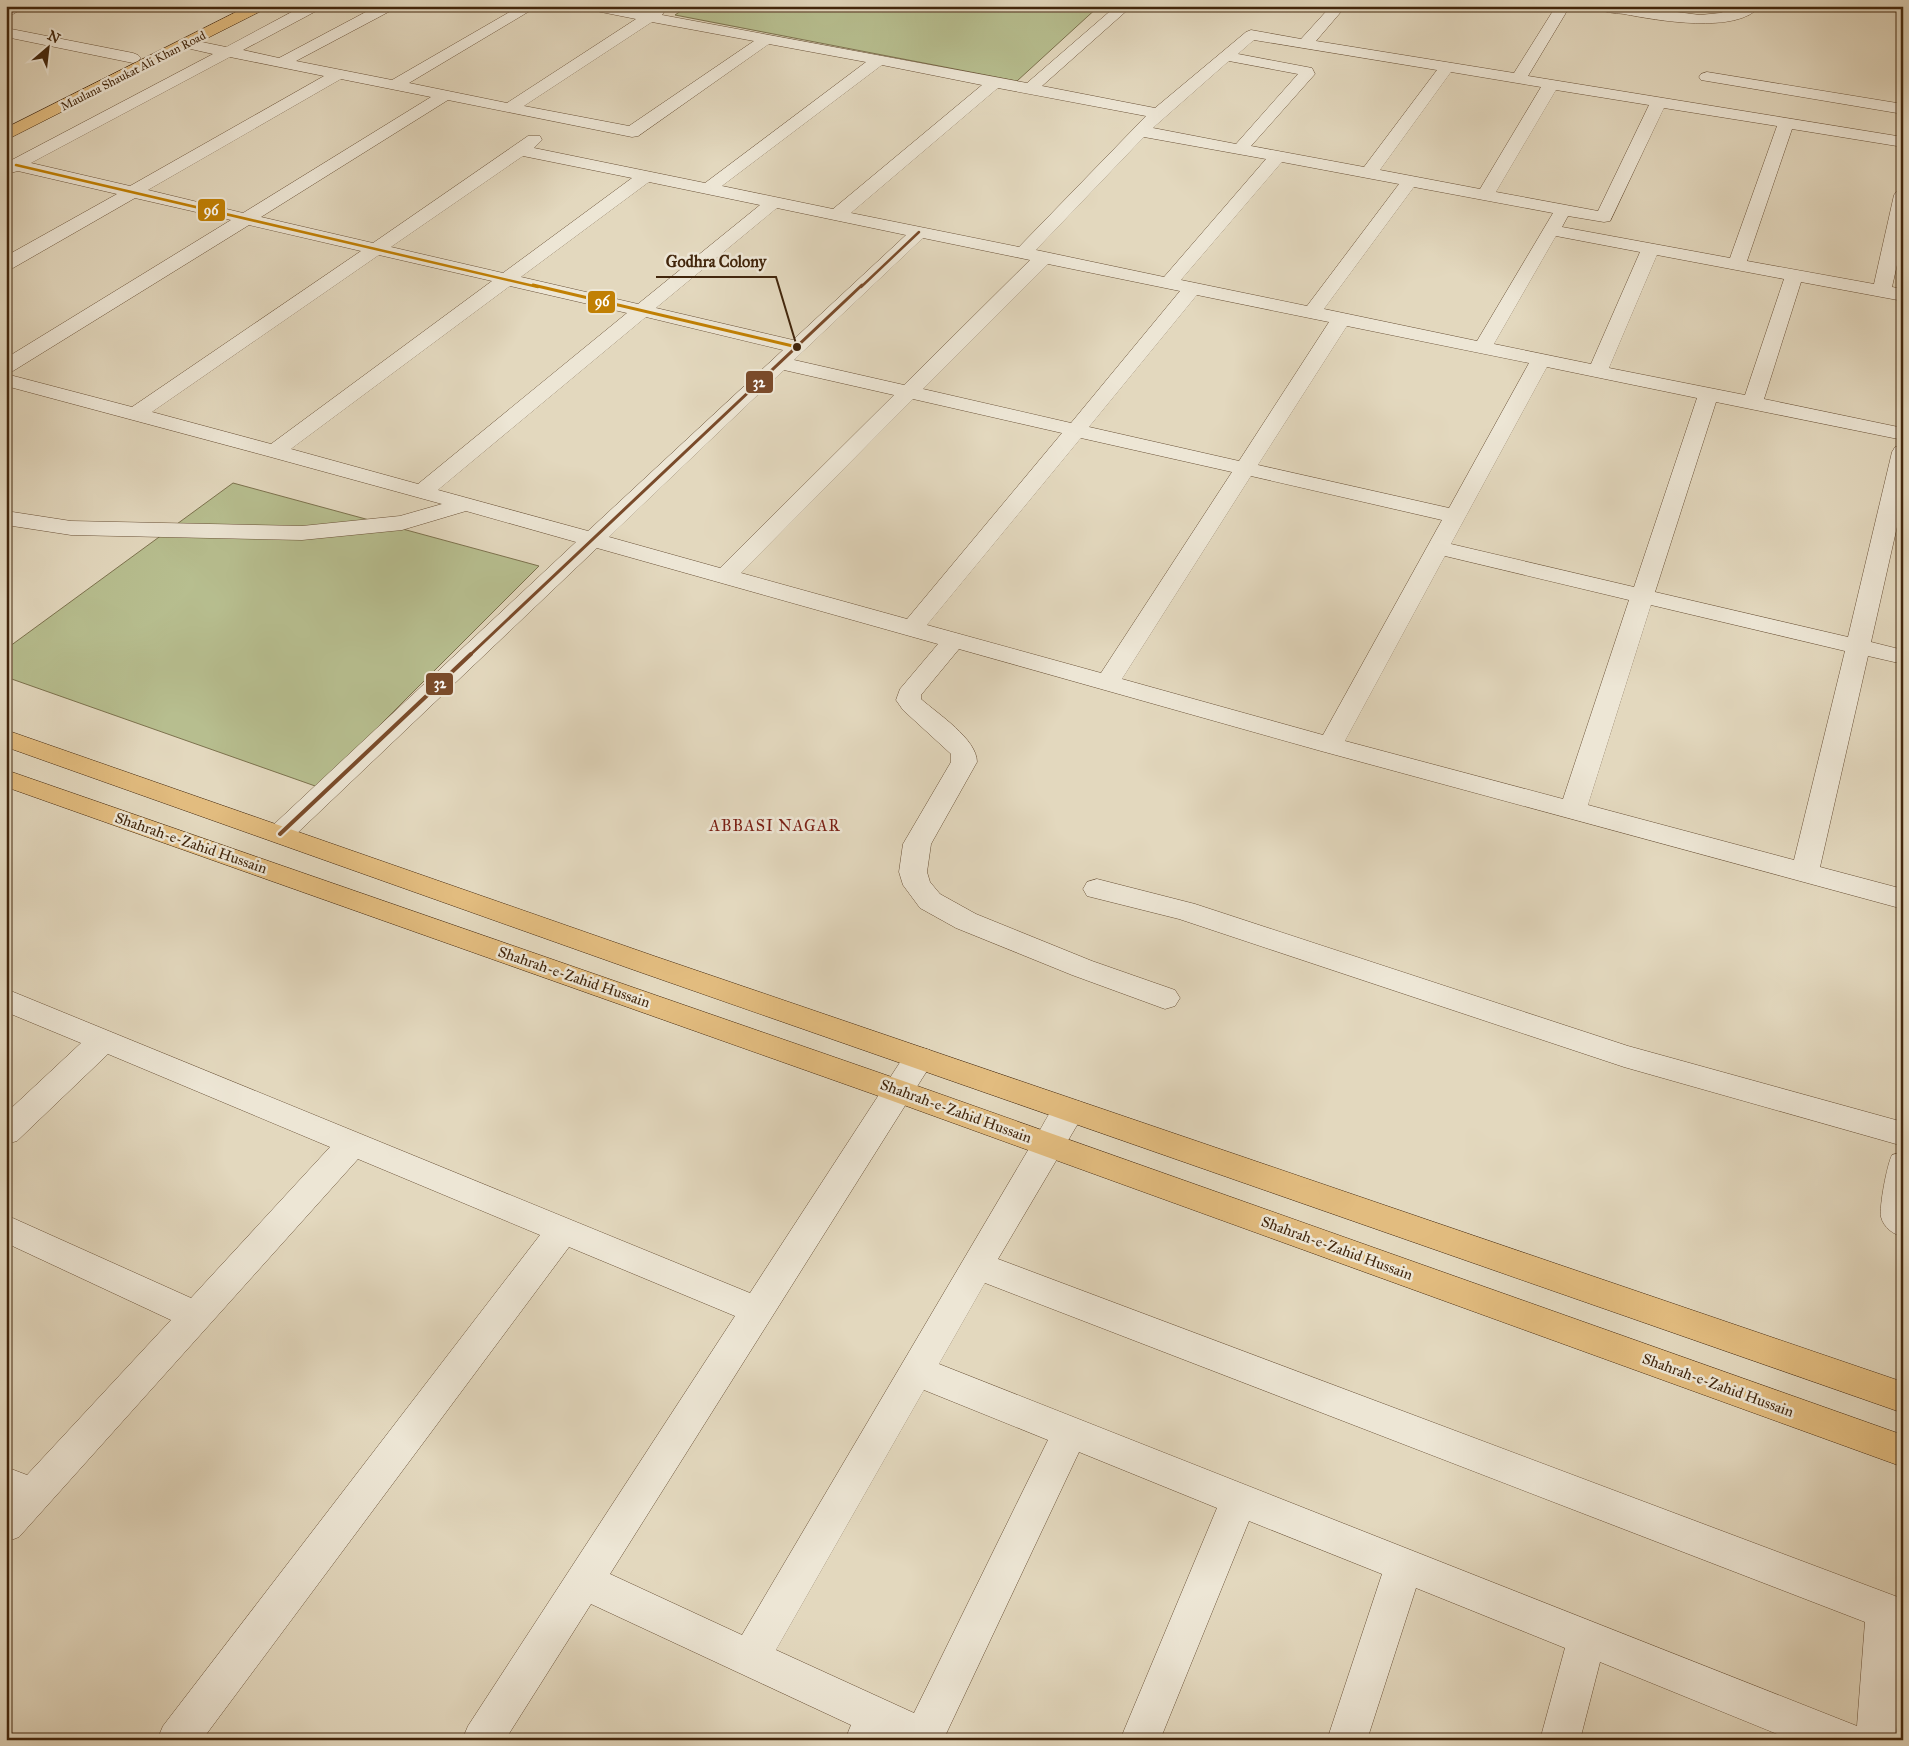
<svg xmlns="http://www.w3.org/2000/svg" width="1909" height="1746" font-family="'IM FELL Great Primer',serif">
<rect width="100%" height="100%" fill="#e3d8be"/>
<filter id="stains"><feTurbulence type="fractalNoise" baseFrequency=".004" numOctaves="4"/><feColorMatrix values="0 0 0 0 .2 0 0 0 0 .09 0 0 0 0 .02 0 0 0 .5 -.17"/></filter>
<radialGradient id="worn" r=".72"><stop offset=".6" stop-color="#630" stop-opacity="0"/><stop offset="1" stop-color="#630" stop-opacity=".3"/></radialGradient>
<g fill="#b7be8f" stroke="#7c724e">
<path d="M688 6H1099L1017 81 675 15Z"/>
<path d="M233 483 539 566 318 787 6 677V649Z"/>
</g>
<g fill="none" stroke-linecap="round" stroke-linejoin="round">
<defs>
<g id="minor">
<path d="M9 6H27L6 18V8Z"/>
<path d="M303 6H322L320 9 243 50 279 58 377 6H396L394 9 296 61 392 80 520 6H538L409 83 507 103 636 19 591 10 584 6H616L647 12 657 8 662 9 664 12 662 15 1027 83 1116 6H1132L1042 86 1155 108 1246 32 1251 30 1301 39 1331 6H1346L1316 41 1514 73 1556 6H1570L1528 76 1903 137V147L1792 129 1747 261 1874 284 1894 195 1897 191 1903 190V238L1892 287 1903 289V301L1801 282 1764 399 1903 428V440L1716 402 1655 592 1848 637 1892 452 1895 447 1903 446V500L1871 642 1903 650V664L1868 656 1820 867 1903 889V909L1321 751 959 649 921 695V699C938 714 977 739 977 762L931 844 927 872 930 882 940 894 976 914 1092 961 1175 990 1180 998 1175 1006 1165 1009 1072 975 956 928 920 908 903 885 899 872 903 844 951 762V754L903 710 896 700 900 689 938 644 597 548 290 840 280 843 270 840 267 834 270 828 576 542 466 511 402 530 302 540 71 535 6 525V511L71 521 302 526 400 516 442 504 267 456 6 386V374L132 407 361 251 249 225 13 371 6 373V358L231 220 135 198 13 268 6 269V256L117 194 18 171 6 174V163L213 54 182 47 179 44 182 41 187 39 226 47ZM652 22 754 41 629 126 524 106ZM1254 40 1437 70 1364 167 1251 146 1315 74 1312 68 1238 54ZM769 44 866 62 705 183 534 148 542 140 540 136H528L373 243 261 217 448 100 632 137 638 136ZM230 57 324 76 130 186 31 163ZM1229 61 1298 74 1236 144 1153 128ZM882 65 982 85 833 209 722 186ZM1451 72 1541 87 1480 189 1380 170ZM341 79 431 97 243 213 148 190ZM998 88 1146 116 1019 247 851 213ZM1556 90 1649 105 1598 211 1496 192ZM1664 108 1777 126 1730 258 1562 227 1568 216 1604 222 1610 221ZM1144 137 1266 159 1164 277 1036 250ZM523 156 632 178 503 273 391 247ZM1282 162 1399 184 1307 306 1181 280ZM649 182 760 205 638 304 521 277ZM1414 187 1553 213 1477 341 1324 309ZM777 208 906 235 793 340 656 308ZM1556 236 1640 252 1591 364 1494 344ZM923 238 1030 260 904 385 794 360ZM379 255 492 281 271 444 152 412ZM1657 255 1784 279 1745 395 1609 368ZM1048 264 1180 291 1071 423 923 389ZM510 286 627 313 418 484 291 449ZM1197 295 1329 322 1239 461 1089 427ZM646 317 783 350 588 531 438 490ZM1347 326 1529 363 1449 508 1258 465ZM1547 367 1697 398 1634 587 1451 544ZM784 370 894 395 720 568 609 537ZM913 399 1062 433 907 619 741 573ZM1081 438 1232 472 1101 673 927 625ZM1251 476 1442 520 1323 735 1122 679ZM1445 556 1629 600 1563 799 1345 741ZM1651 605 1845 651 1794 860 1588 805Z"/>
<path d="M1595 6H1630L1700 15 1720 13 1741 6H1760C1738 35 1655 20 1624 14 1616 13 1600 13 1595 6Z"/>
<path d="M6 28 133 53 138 55 141 58 138 61 133 63 6 37Z"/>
<path d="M1707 72 1903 104V114L1701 80 1699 77 1701 74Z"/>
<path d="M1097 879 1195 904 1628 1046 1903 1122V1146L1624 1067 1179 919 1087 896 1083 889 1087 882Z"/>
<path d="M6 989 750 1293 908 1050 919 1047 930 1050 934 1058 930 1066 610 1574 742 1635 1037 1135C1049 1116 1055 1093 1081 1102L1086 1110 998 1259 1903 1599V1636L1896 1740H1792L1600 1662 1580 1740H1540L1565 1648 1416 1588 1367 1740H1327L1382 1574 1249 1521 1160 1740H1120L1217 1508 1079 1452 946 1734 948 1740H845L851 1725 591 1604 505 1740H462L468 1726 735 1316 569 1247 202 1740H157L163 1726 540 1235 358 1159 19 1537 6 1542V1467L27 1475 171 1320 6 1243V1215L191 1298 330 1147 108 1054 17 1141 6 1144V1113L81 1043 6 1012ZM985 1283 1865 1622 1857 1726 939 1364ZM924 1390 1048 1440 914 1713 776 1650Z"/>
<path d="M1903 1152V1237C1893 1234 1884 1228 1881 1217 1879 1207 1887 1164 1892 1155Z"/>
</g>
<g id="major">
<path d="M248 6H267L265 9 6 140V128Z"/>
<path d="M6 730 654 956 1903 1382V1413L634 970 6 747Z"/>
<path d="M6 770 909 1083 1903 1435V1467L887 1099 6 787Z"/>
</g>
</defs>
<use href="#minor" stroke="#6a5238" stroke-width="1"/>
<use href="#major" stroke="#42260c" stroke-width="1"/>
<use href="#minor" fill="#ede6d5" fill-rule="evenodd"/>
<use href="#major" fill="#e2bc7f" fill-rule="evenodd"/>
<defs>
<path id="bus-1-far1" d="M16 165 538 287"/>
<path id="bus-1" d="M533 285 797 347"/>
<path id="bus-2-far2" d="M861 287 919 232"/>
<path id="bus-2-far1" d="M469 656 862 285"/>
<path id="bus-2" d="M280 834 471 654"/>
</defs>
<use href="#bus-1-far1" stroke="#ede6d5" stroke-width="5"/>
<use href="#bus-1" stroke="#ede6d5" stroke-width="6"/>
<use href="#bus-2-far2" stroke="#ede6d5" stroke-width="5"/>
<use href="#bus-2-far1" stroke="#ede6d5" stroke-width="6"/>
<use href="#bus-2" stroke="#ede6d5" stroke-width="8"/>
<use href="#bus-1-far1" stroke="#c18004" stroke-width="2.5"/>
<use href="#bus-1" stroke="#c18004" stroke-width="3"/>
<use href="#bus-2-far2" stroke="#7a4b2a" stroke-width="2.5"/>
<use href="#bus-2-far1" stroke="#7a4b2a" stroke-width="3"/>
<use href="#bus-2" stroke="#7a4b2a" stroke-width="4"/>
</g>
<g text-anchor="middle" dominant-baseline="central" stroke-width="5" stroke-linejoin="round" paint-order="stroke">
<g font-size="12" fill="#42260c" stroke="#ede6d5">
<text transform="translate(133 71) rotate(-27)">Maulana Shaukat Ali Khan Road</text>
</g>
<g font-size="15" fill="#42260c" stroke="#ede6d5">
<text transform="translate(191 843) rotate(19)">Shahrah-e-Zahid Hussain</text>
<text transform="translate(574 977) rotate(19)">Shahrah-e-Zahid Hussain</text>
<text transform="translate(956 1111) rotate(20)">Shahrah-e-Zahid Hussain</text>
<text transform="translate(1337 1248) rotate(20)">Shahrah-e-Zahid Hussain</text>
<text transform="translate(1718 1385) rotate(20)">Shahrah-e-Zahid Hussain</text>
</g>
<g font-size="16" letter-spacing="1" fill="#7a1f14" stroke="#ede6d5">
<text x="775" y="825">ABBASI NAGAR</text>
</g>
</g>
<path fill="none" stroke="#42260c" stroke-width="2" d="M797 347L776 277H656"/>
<circle fill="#42260c" stroke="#ede6d5" stroke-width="2" cx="797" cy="347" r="5"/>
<g font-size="16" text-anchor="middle" font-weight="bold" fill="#42260c" stroke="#ede6d5" stroke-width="5" stroke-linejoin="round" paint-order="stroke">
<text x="716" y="267">Godhra Colony</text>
</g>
<g stroke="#ede6d5" stroke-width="2">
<rect x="197" y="198" width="29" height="24" rx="5" fill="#c18004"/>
<rect x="587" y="290" width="29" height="24" rx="5" fill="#c18004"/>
<rect x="745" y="370" width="29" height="24" rx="5" fill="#7a4b2a"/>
<rect x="425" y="672" width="29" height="24" rx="5" fill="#7a4b2a"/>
</g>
<g font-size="14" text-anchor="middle" font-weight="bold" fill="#fff">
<text x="211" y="215">96</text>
<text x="602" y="306">96</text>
<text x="759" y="387">32</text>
<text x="440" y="688">32</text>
</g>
<rect width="1909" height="1746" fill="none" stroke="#e3d8be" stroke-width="25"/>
<rect x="8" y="8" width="1894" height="1731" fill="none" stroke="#42260c" stroke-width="2.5"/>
<rect x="12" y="12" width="1884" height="1721" fill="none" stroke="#42260c"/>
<g transform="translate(48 48) rotate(28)" stroke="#ede6d5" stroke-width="4" paint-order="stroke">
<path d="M0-4L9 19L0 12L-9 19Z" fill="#42260c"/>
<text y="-8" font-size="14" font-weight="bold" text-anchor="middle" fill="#42260c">N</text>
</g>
<rect width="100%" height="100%" filter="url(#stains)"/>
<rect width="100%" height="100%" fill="url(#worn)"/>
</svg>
